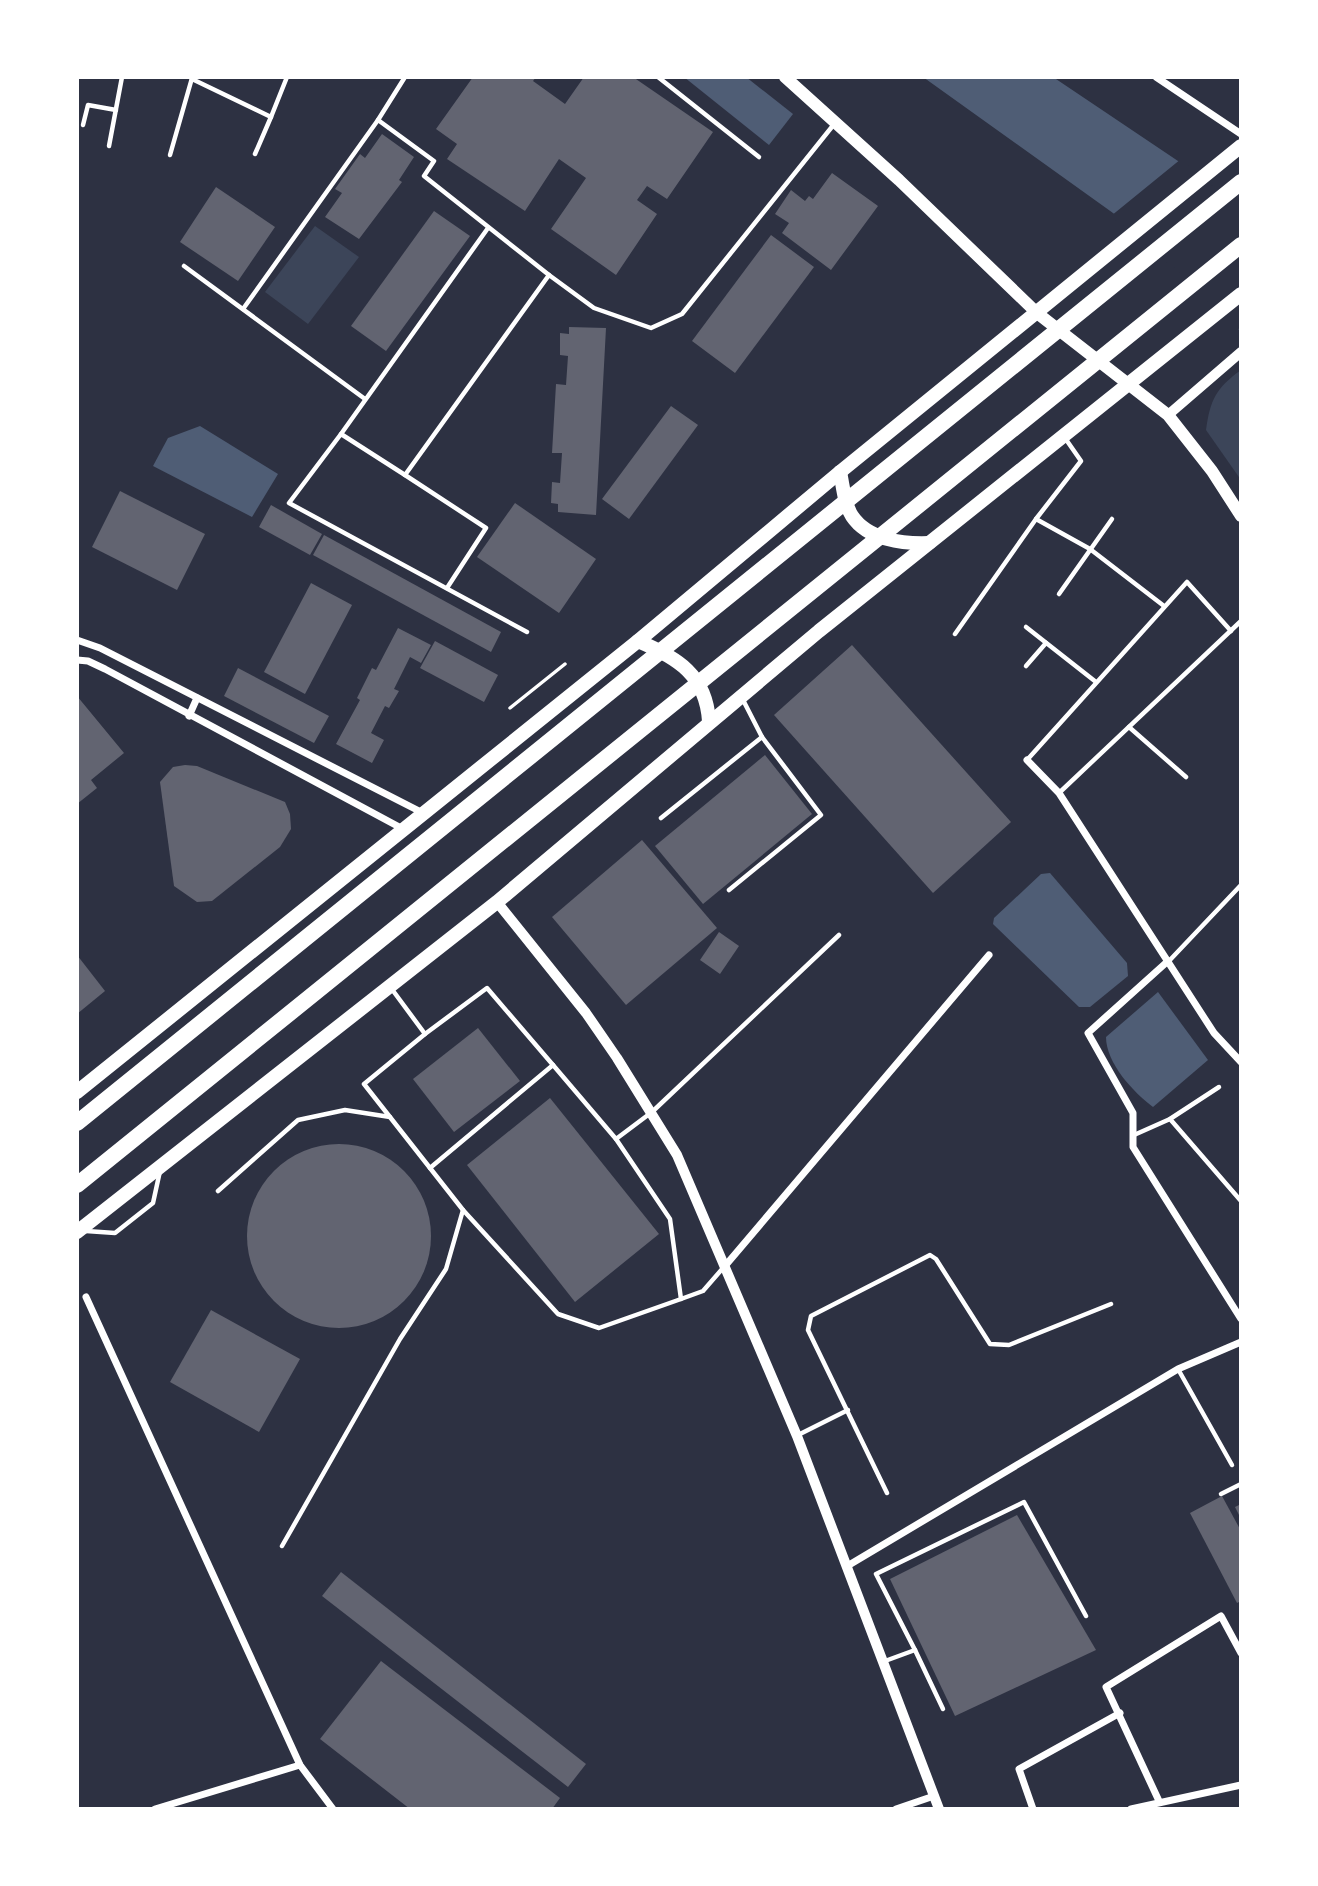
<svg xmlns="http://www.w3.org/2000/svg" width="1318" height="1886" font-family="'Space Grotesk',sans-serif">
<rect width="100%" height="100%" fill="#2d3142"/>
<g fill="#3c4559">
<path d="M315 226 359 257 308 324 265 292Z"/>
<path d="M1241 370V480L1206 430C1210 400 1216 388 1241 370Z"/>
</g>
<g fill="#4f5d75">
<path d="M684 77H746L793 114 769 145Z"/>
<path d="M923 77H1053L1178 161 1241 215V332L1181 270 1113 213Z"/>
<path d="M200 426 278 474 252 517 153 466 168 438Z"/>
<path d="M1050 873 1127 963 1128 976 1090 1007H1079L993 924 994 918 1041 874Z"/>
<path d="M1158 992 1208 1060 1153 1107C1133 1092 1106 1063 1106 1037Z"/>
</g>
<path fill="#2d3142" d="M1181 159 1241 211V327L1236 331 1179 272 1111 216Z"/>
<g fill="#626471">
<path d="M473 77H536L533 81 565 104 584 77H633L713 132 667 199 647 186 637 200 657 214 616 275 551 229 586 178 559 159 525 211 447 159 457 144 436 129Z"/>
<path d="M382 134 414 157 399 180 402 182 359 239 325 217 342 193 335 189 360 154 365 158Z"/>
<path d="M832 173 878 206 831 270 782 233 789 223 775 214 791 190 805 201 809 196 813 199Z"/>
<path d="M216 187 275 227 238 281 180 242Z"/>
<path d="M434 211 470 236 386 351 351 326Z"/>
<path d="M771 235 814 267 735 373 692 341Z"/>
<path d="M569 327 606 328 596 515 558 512V504L551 503 552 482 560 483 562 453H552L556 384 566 385 568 356 560 355V333L569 334Z"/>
<path d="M671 406 698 425 629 519 602 499Z"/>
<path d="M120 491 205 534 177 590 92 547Z"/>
<path d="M515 503 596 559 559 613 477 557Z"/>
<path d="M271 505 322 534 310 555 259 527Z"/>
<path d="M324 535 501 632 491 652 313 555Z"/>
<path d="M311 583 352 605 305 694 264 672Z"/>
<path d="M398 628 431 645 421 663 410 657 394 689 399 691 389 708 385 706 371 733 384 740 372 763 336 744 360 700 357 698 372 668 376 670Z"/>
<path d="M435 641 498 675 484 702 420 668Z"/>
<path d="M852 645 1011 822 933 893 774 715Z"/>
<path d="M238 668 329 716 314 743 224 696Z"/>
<path d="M77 696 124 753 91 780 97 788 77 804Z"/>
<path d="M765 755 812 814 703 904 655 846Z"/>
<path d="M185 765 197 766 285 802 290 814 291 829 280 847 212 901 197 902 174 886 160 782 173 767Z"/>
<path d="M642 840 717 928 626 1005 552 917Z"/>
<path d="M719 932 739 946 720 974 700 960Z"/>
<path d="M77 955 105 991 77 1014Z"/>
<path d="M478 1028 520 1081 454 1132 413 1079Z"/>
<path d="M550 1098 659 1234 575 1302 467 1165Z"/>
<circle cx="339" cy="1236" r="92"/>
<path d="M211 1310 300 1359 259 1432 170 1382Z"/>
<path d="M1222 1496 1241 1531V1601L1237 1603 1190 1513Z"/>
<path d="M1241 1504V1519L1235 1507Z"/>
<path d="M1017 1515 1096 1650 955 1716 890 1579Z"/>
<path d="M341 1572 586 1764 568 1787 322 1596Z"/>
<path d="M381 1661 560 1798 552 1809H410L320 1739Z"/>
</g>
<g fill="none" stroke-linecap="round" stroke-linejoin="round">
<path stroke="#fff" stroke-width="3.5" d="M510 708 565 664"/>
<g stroke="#fff" stroke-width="4.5">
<path d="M405 77 378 120 434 161 424 176 549 275"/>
<path d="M658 77 759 157"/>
<path d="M192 79 271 117 287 77"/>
<path d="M83 125 88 105 116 110"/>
<path d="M109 146 122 77"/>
<path d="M255 154 271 117"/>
<path d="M170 155 192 78"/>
<path d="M184 266 365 399"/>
<path d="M243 309 378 120"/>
<path d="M341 434 488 228"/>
<path d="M405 475 341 434 289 503 527 632"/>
<path d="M1036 519 1090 549 1164 606"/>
<path d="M447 588 486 528 405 475 549 275 594 308 651 328 682 314 835 123"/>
<path d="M1059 594 1112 519"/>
<path d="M1026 627 1096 682"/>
<path d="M955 634 1036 519 1081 461 1065 438"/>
<path d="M1026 666 1046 643"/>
<path d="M742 698 762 737"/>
<path d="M1129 727 1186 777"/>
<path d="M1027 760 1187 582 1231 631"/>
<path d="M1059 793 1241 621"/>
<path d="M661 818 762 737 821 815 729 890"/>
<path d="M1169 961 1241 885"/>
<path d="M391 988 425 1034 364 1084 463 1210 558 1314 599 1328 681 1299"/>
<path d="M425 1034 487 988 553 1065"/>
<path d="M1170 1119 1219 1087"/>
<path d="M1134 1135 1170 1119 1241 1201"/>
<path d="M616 1139 670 1219 681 1299 703 1291 723 1268"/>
<path d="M430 1168 553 1065 616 1139 652 1112 839 935"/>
<path d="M218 1191 298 1120 345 1110 390 1117"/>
<path d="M86 1231 115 1233 153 1203 160 1171"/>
<path d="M1178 1369 1232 1465"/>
<path d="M798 1435 848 1410"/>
<path d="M887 1493 808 1330 811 1316 930 1255 936 1259 990 1344 1009 1345 1111 1304"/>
<path d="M1221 1494 1241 1484"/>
<path d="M282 1546 400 1339 446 1269 463 1210"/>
<path d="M915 1650 943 1709"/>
<path d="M885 1661 915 1650 876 1574 1024 1502 1086 1616"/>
</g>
<g stroke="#fff" stroke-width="7">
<path d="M1156 77 1241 134"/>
<path d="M77 640 100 648 423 813"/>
<path d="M77 660 88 661 105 669 403 829"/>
<path d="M189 716 197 698"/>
<path d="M1027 760 1059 793 1214 1033 1241 1062"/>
<path d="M1168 961 1088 1033 1133 1113V1147L1241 1319"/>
<path d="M725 1266 989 955"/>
<path d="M86 1297 300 1765 333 1809"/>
<path d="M849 1565 1178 1369 1241 1342"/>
<path d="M1159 1801 1106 1687 1221 1616 1241 1653"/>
<path d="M155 1809 300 1765"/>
<path d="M896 1809 934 1796"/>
<path d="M1033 1809 1019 1769 1120 1713"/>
<path d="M1131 1809 1241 1785"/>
</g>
<g stroke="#fff" stroke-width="10">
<path d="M1168 415 1241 352"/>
<path d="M497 902 586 1013 617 1058 677 1155 797 1436 939 1809"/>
</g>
<path stroke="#fff" stroke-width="12" d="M785 77 899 180 1037 313 1168 415 1212 471 1241 516"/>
<g stroke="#fff" stroke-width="14">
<path d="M840 472C843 485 844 504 852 516 868 540 903 544 929 543"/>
<path d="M638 641C678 658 706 675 709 721"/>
<path d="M77 1092 638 641 840 472 1241 146"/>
<path d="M77 1232 497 902 819 631 1241 294"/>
</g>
<g stroke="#fff" stroke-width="16">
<path d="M77 1123 1241 182"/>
<path d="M77 1185 1241 245"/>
</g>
</g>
<rect width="1318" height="1886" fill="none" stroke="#ffffff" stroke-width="158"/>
</svg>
